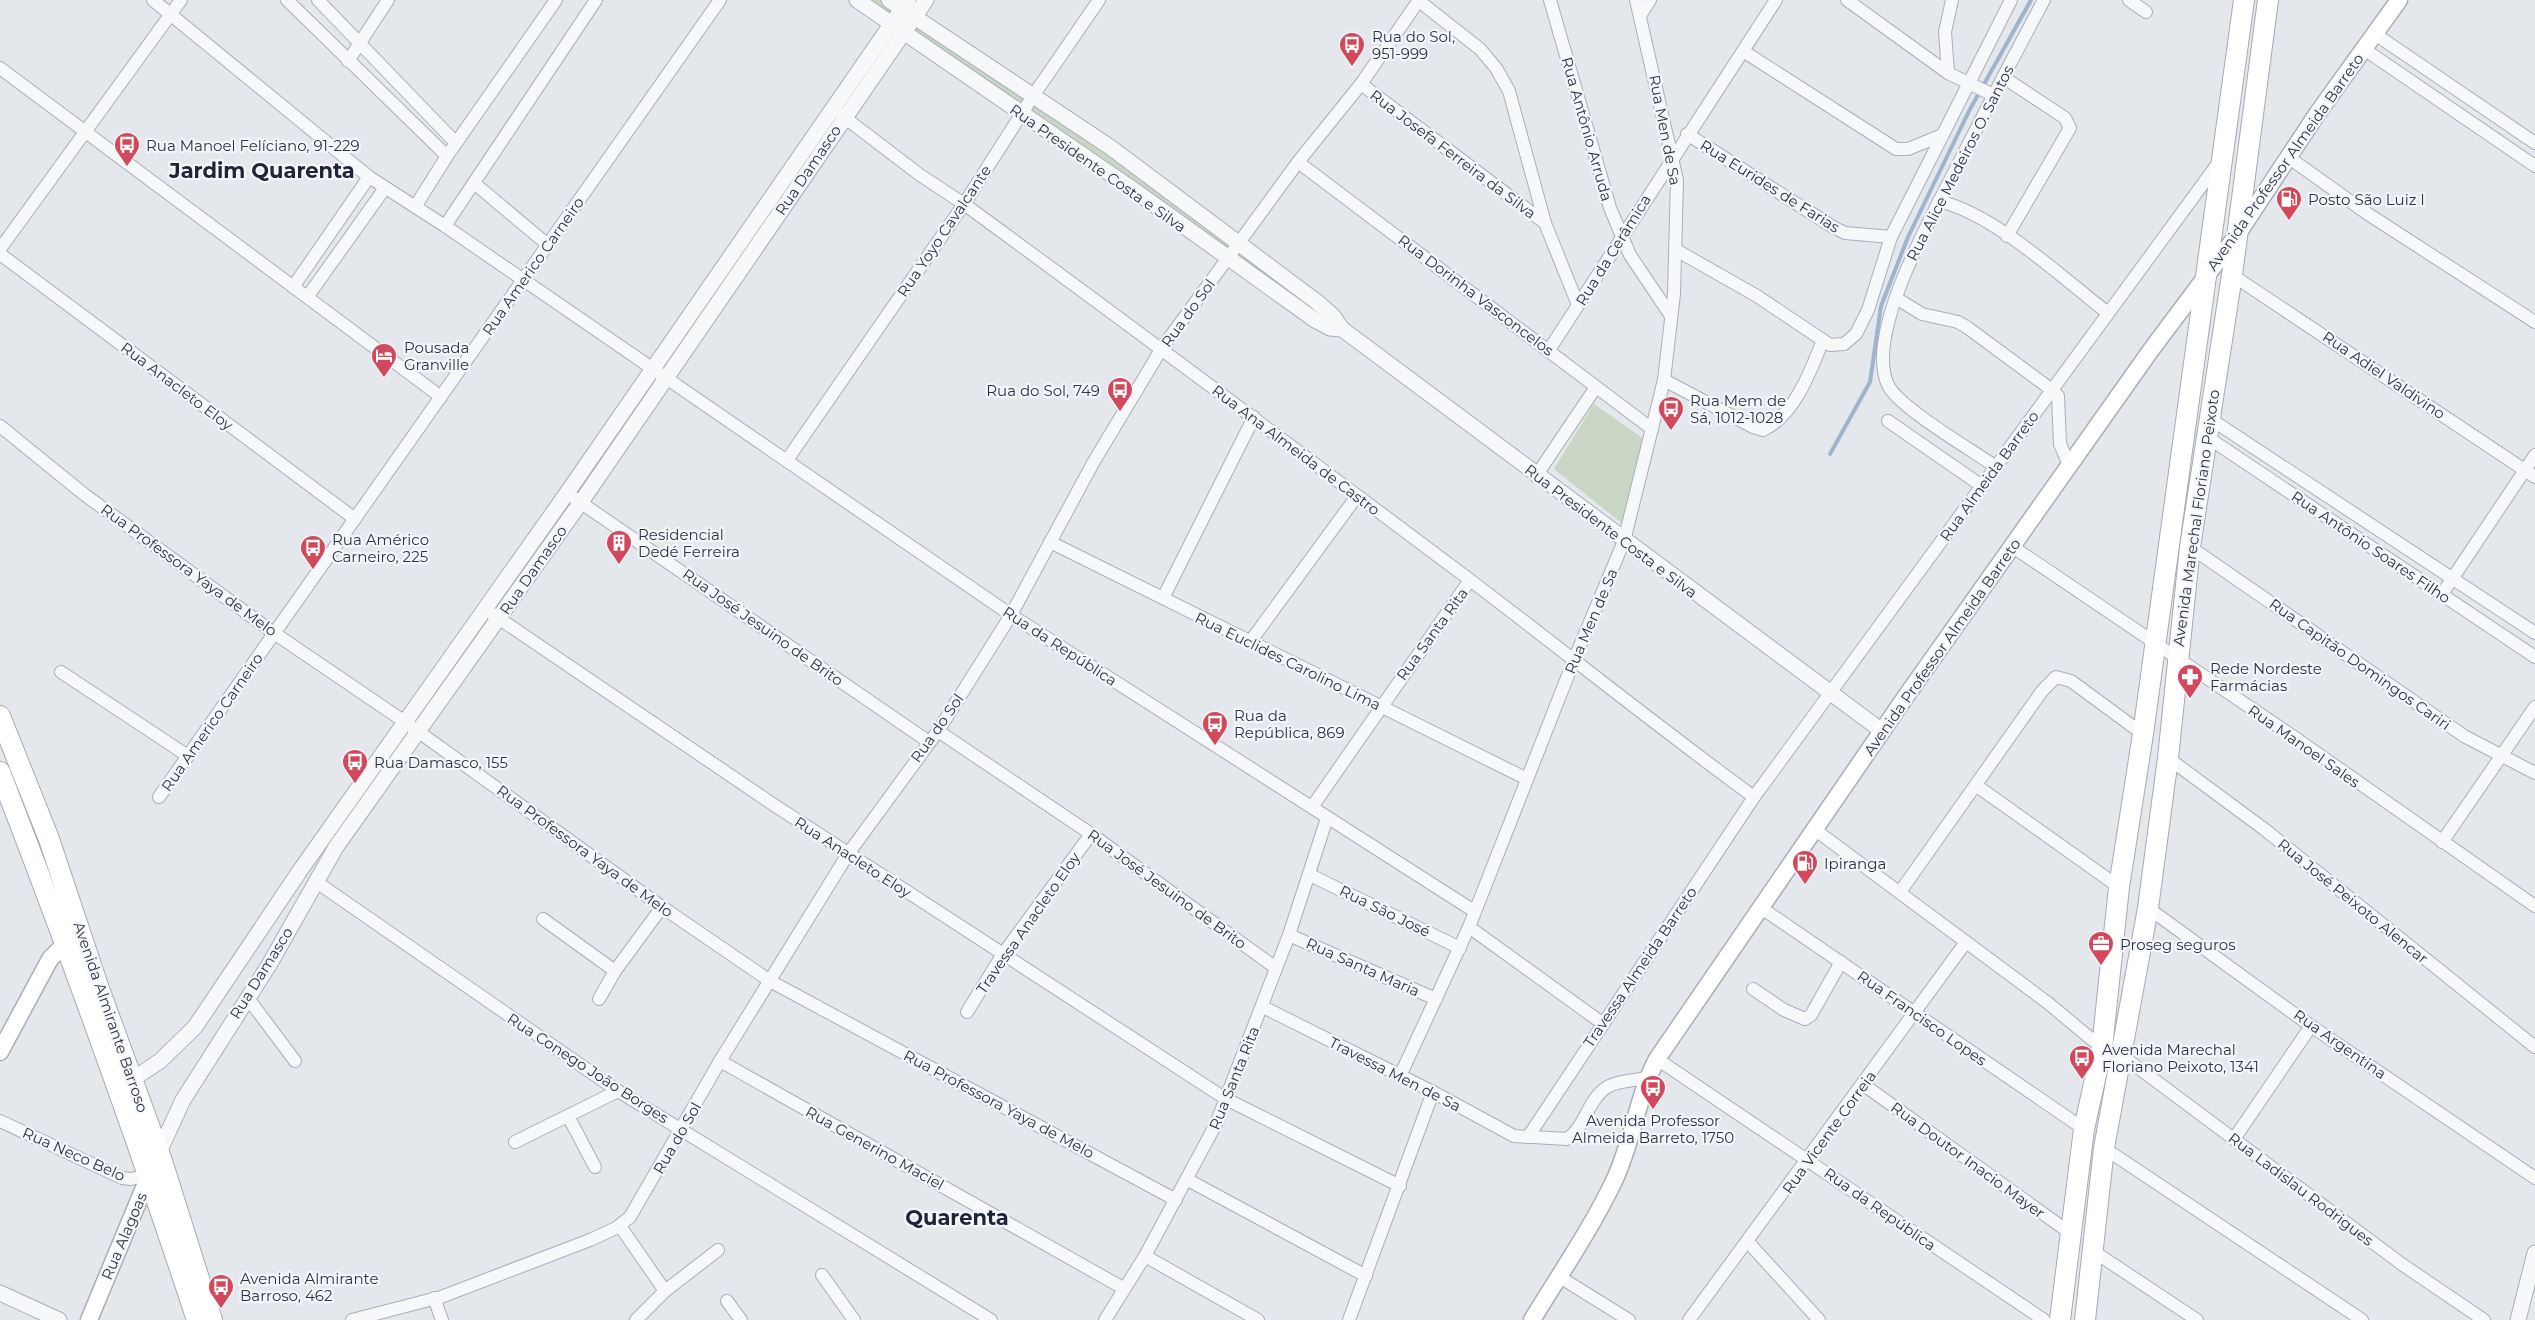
<svg xmlns="http://www.w3.org/2000/svg" width="2535" height="1320" font-family="Montserrat,sans-serif">
<rect width="100%" height="100%" fill="#e4e7ec"/>
<g fill="#c9d6c5">
<path d="M861 0H884C1038 104 1191 209 1336 325Z"/>
<path d="M1594 404 1652 445 1628 528 1554 469Z"/>
</g>
<g fill="none" stroke-linecap="round" stroke-linejoin="round">
<path stroke="#9fb4cc" stroke-width="4" d="M1830 454 1870 382 1881 306 1908 237 1969 111 2031 0"/>
<defs>
<g id="minor">
<path d="M153 0 369 177 445 226 1011 615 1474 911"/>
<path d="M287 0 447 156"/>
<path d="M318 0 456 143"/>
<path d="M1550 0 1610 208 1630 255 1671 316"/>
<path d="M1847 0 1948 73 1993 95"/>
<path d="M2129 0 2146 12"/>
<path d="M1419 1 1480 49 1496 68 1509 91 1545 223 1578 305"/>
<path d="M1641 14 1650 0"/>
<path d="M2375 34 2535 143"/>
<path d="M2364 49 2535 166"/>
<path d="M1743 51 1896 149H1908L1940 136"/>
<path d="M348 61 388 0"/>
<path d="M0 68 441 397"/>
<path d="M1948 73 1945 32 1952 0"/>
<path d="M2003 77 2065 118 2070 128 2007 236"/>
<path d="M1361 84 1545 223"/>
<path d="M840 114 920 175 964 204C1134 328 1302 454 1470 580 1565 652 1658 727 1754 797"/>
<path d="M1687 134 1833 227 1845 233 1891 237"/>
<path d="M2288 157 2368 214 2535 322"/>
<path d="M1298 162 1652 429"/>
<path d="M474 183 548 245"/>
<path d="M1939 201C1996 215 2061 277 2108 313"/>
<path d="M415 207 447 156 556 0"/>
<path d="M445 226 596 0"/>
<path d="M0 249 181 0"/>
<path d="M1676 250 1757 296 1830 345 1844 344 1856 334 1868 310 1891 237 2011 0"/>
<path d="M0 254 355 519"/>
<path d="M2232 275 2535 477"/>
<path d="M293 287 369 177"/>
<path d="M308 296 385 188"/>
<path d="M1896 298 1922 314 1958 322 1968 328 2052 390 2058 396 2060 444 2070 467"/>
<path d="M1549 350 1776 0"/>
<path d="M1664 380 1753 427 1763 430C1795 415 1811 370 1823 340"/>
<path d="M2209 418 2535 633"/>
<path d="M1888 421 1982 486"/>
<path d="M0 426 85 495 274 633 405 722 662 907 770 981 1176 1200"/>
<path d="M2207 437 2535 657"/>
<path d="M787 460 964 204 1033 96 1099 0"/>
<path d="M1996 467C1972 450 1898 407 1888 385 1863 332 1938 206 1962 157 1989 104 2016 52 2044 0"/>
<path d="M1536 476 1596 387"/>
<path d="M574 498 929 742"/>
<path d="M1050 542 1527 779"/>
<path d="M2013 547 2291 735 2535 906"/>
<path d="M2190 547 2464 736 2535 773"/>
<path d="M2442 594 2535 455"/>
<path d="M1163 598 1254 417"/>
<path d="M491 613 774 805 1226 1099 1400 1186"/>
<path d="M1250 642 1357 496"/>
<path d="M61 672 188 756"/>
<path d="M938 731 1091 834 1276 968"/>
<path d="M2168 758 2264 829 2535 1047"/>
<path d="M1977 786 2119 887"/>
<path d="M159 797 720 0"/>
<path d="M1312 807 1470 580"/>
<path d="M1814 829 2048 1003 2102 1048"/>
<path d="M2442 842 2535 707"/>
<path d="M1310 875 1460 948"/>
<path d="M315 881 618 1091 991 1320"/>
<path d="M1900 892 2042 691 2056 677 2071 681 2143 734"/>
<path d="M1760 907 2084 1129"/>
<path d="M2148 908 2311 1026 2535 1178"/>
<path d="M543 919 615 971"/>
<path d="M1469 927 1602 1023"/>
<path d="M1289 935 1436 999"/>
<path d="M1753 989 1784 1010 1805 1019 1811 1015 1841 962"/>
<path d="M247 997 295 1061"/>
<path d="M599 999 615 971 662 907"/>
<path d="M1263 1007 1433 1092 1514 1136 1567 1139C1586 1127 1588 1097 1609 1086 1619 1081 1635 1080 1647 1078"/>
<path d="M967 1012 1003 954 1091 834"/>
<path d="M2121 1055 2403 1265 2484 1320"/>
<path d="M1657 1059 2044 1320"/>
<path d="M720 1061 1123 1288"/>
<path d="M1400 1076 1469 927 1574 660 1624 541 1664 380 1674 294 1677 180 1636 0"/>
<path d="M1864 1085 2073 1235"/>
<path d="M568 1116 595 1167"/>
<path d="M0 1121 122 1178 131 1179 149 1175"/>
<path d="M1528 1137 1754 797 2219 162"/>
<path d="M2234 1139 2311 1026"/>
<path d="M515 1142 618 1091"/>
<path d="M2104 1148 2362 1320"/>
<path d="M1188 1180 1366 1276"/>
<path d="M620 1226 665 1291"/>
<path d="M1748 1242 1819 1320"/>
<path d="M2093 1251 2197 1320"/>
<path d="M1145 1256 1258 1320"/>
<path d="M822 1275 854 1320"/>
<path d="M1558 1276 1629 1320"/>
<path d="M434 1298 442 1320"/>
<path d="M727 1301 741 1320"/>
<path d="M352 1320 441 1297 590 1240 616 1228 630 1217 720 1061 848 854 938 731 1011 615 1093 463 1162 348 1298 162 1361 84 1419 0"/>
<path d="M636 1320 665 1291 718 1250"/>
<path d="M1105 1320 1145 1256 1216 1124 1289 935 1327 818"/>
<path d="M1349 1320 1433 1092"/>
<path d="M1689 1320 1966 942"/>
</g>
<g id="tertiary">
<path d="M857 0 1138 193 1315 320 1330 328 1342 329"/>
<path d="M889 0 1110 147 1317 302 1333 316 1342 329 1882 731"/>
<path d="M133 1079 160 1061 195 1027 299 872 567 493 908 0"/>
<path d="M159 1152 183 1100 269 965 336 847 581 502 926 0"/>
<path d="M0 1293 59 1320"/>
<path d="M2518 1320 2535 1253"/>
</g>
<g id="secondary">
<path d="M0 1052 50 959 66 943 75 945"/>
<path d="M89 1320 151 1171"/>
<path d="M1532 1320C1560 1274 1591 1229 1614 1181 1633 1141 1637 1097 1657 1059L1904 699 2151 350 2237 235 2317 114 2399 0"/>
</g>
<g id="primary">
<path d="M0 716 49 839 98 986 162 1161 212 1320"/>
<path d="M0 772C70 953 136 1135 197 1320"/>
<path d="M2060 1320 2084 1129 2102 1048 2119 887 2143 734 2244 0"/>
<path d="M2085 1320 2104 1148 2148 908 2168 758 2190 547 2232 275 2268 0"/>
</g>
</defs>
<use href="#minor" stroke="#a9aeb7" stroke-width="14"/>
<use href="#tertiary" stroke="#a9aeb7" stroke-width="17"/>
<use href="#secondary" stroke="#a9aeb7" stroke-width="19"/>
<use href="#primary" stroke="#a3abb8" stroke-width="22"/>
<use href="#minor" stroke="#f7f8fa" stroke-width="12"/>
<use href="#tertiary" stroke="#f7f8fa" stroke-width="15"/>
<use href="#secondary" stroke="#fff" stroke-width="16"/>
<use href="#primary" stroke="#fff" stroke-width="20"/>
</g>
<defs>
<symbol id="bus-pin" viewBox="-11 -11 22 30"><path d="M0 17L-7.5 6A9.5 9.5 0 1 1 7.5 6Z" fill="#d1495b" stroke="#f4f6f9"/><path d="M-5-6H5V4H4V6H2V4H-2V6H-4V4H-5ZM-3.5-4V0h7V-4ZM-3.5 1.2v1.5H-2V1.2ZM2 1.2v1.5H3.5V1.2Z" fill="#fff"/></symbol>
<symbol id="fuel-pin" viewBox="-11 -11 22 30"><path d="M0 17L-7.5 6A9.5 9.5 0 1 1 7.5 6Z" fill="#d1495b" stroke="#f4f6f9"/><path d="M-5.5-6h7V0h2V4h1.3V-2.5L3-4.5l.8-.8L6-3V5H2.5V1h-1V6h-7ZM-4.2-4.7v3.2H.2V-4.7Z" fill="#fff"/></symbol>
<symbol id="hotel-pin" viewBox="-11 -11 22 30"><path d="M0 17L-7.5 6A9.5 9.5 0 1 1 7.5 6Z" fill="#d1495b" stroke="#f4f6f9"/><path d="M-6-4.5h1.5V1H6V5H4.5V3h-9V5H-6ZM-4 0a1.8 1.8 0 1 1 3.6 0ZM.5 0V-2.5h3Q6-2.5 6 0Z" fill="#fff"/></symbol>
<symbol id="building-pin" viewBox="-11 -11 22 30"><path d="M0 17L-7.5 6A9.5 9.5 0 1 1 7.5 6Z" fill="#d1495b" stroke="#f4f6f9"/><path d="M-4-6H4V6H1V3H-1V6H-4ZM-2.5-4.3h1.7v1.8h-1.7ZM.8-4.3h1.7v1.8H.8ZM-2.5-1h1.7V.8h-1.7ZM.8-1h1.7V.8H.8Z" fill="#fff"/></symbol>
<symbol id="pharmacy-pin" viewBox="-11 -11 22 30"><path d="M0 17L-7.5 6A9.5 9.5 0 1 1 7.5 6Z" fill="#d1495b" stroke="#f4f6f9"/><path d="M-2-6h4v4h4v4h-4v4h-4v-4h-4v-4h4Z" fill="#fff"/></symbol>
<symbol id="office-pin" viewBox="-11 -11 22 30"><path d="M0 17L-7.5 6A9.5 9.5 0 1 1 7.5 6Z" fill="#d1495b" stroke="#f4f6f9"/><path d="M-6-3h4V-5.5h4V-3h4V5H-6ZM-1-4.5V-3h2v-1.5ZM-6 0V1H6V0Z" fill="#fff"/></symbol>
</defs>
<g fill-rule="evenodd">
<use href="#bus-pin" x="1337" y="30" width="30" height="40"/>
<use href="#bus-pin" x="112" y="130" width="30" height="40"/>
<use href="#fuel-pin" x="2274" y="184" width="30" height="40"/>
<use href="#hotel-pin" x="369" y="341" width="30" height="40"/>
<use href="#bus-pin" x="1105" y="375" width="30" height="40"/>
<use href="#bus-pin" x="1656" y="394" width="30" height="40"/>
<use href="#building-pin" x="604" y="528" width="30" height="40"/>
<use href="#bus-pin" x="298" y="533" width="30" height="40"/>
<use href="#pharmacy-pin" x="2175" y="662" width="30" height="40"/>
<use href="#bus-pin" x="1200" y="709" width="30" height="40"/>
<use href="#bus-pin" x="340" y="747" width="30" height="40"/>
<use href="#fuel-pin" x="1790" y="848" width="30" height="40"/>
<use href="#office-pin" x="2086" y="929" width="30" height="40"/>
<use href="#bus-pin" x="2067" y="1043" width="30" height="40"/>
<use href="#bus-pin" x="1638" y="1073" width="30" height="40"/>
<use href="#bus-pin" x="206" y="1272" width="30" height="40"/>
</g>
<g text-anchor="middle" dominant-baseline="central" stroke-width="4.5" stroke-linejoin="round" paint-order="stroke">
<g font-size="15" fill="#2b3445" stroke="#f4f6f9" text-anchor="start">
<text x="1372" y="36">Rua do Sol,<tspan x="1372" dy="17">951-999</tspan></text>
<text x="146" y="145">Rua Manoel Felíciano, 91-229</text>
<text x="2308" y="199">Posto São Luiz I</text>
<text x="404" y="347">Pousada<tspan x="404" dy="17">Granville</tspan></text>
<text x="1100" y="390" text-anchor="end">Rua do Sol, 749</text>
<text x="1690" y="400">Rua Mem de<tspan x="1690" dy="17">Sá, 1012-1028</tspan></text>
<text x="638" y="534">Residencial<tspan x="638" dy="17">Dedé Ferreira</tspan></text>
<text x="332" y="539">Rua Américo<tspan x="332" dy="17">Carneiro, 225</tspan></text>
<text x="2210" y="668">Rede Nordeste<tspan x="2210" dy="17">Farmácias</tspan></text>
<text x="1234" y="715">Rua da<tspan x="1234" dy="17">República, 869</tspan></text>
<text x="374" y="762">Rua Damasco, 155</text>
<text x="1824" y="863">Ipiranga</text>
<text x="2120" y="944">Proseg seguros</text>
<text x="2102" y="1049">Avenida Marechal<tspan x="2102" dy="17">Floriano Peixoto, 1341</tspan></text>
<text x="1653" y="1120" text-anchor="middle">Avenida Professor<tspan x="1653" dy="17">Almeida Barreto, 1750</tspan></text>
<text x="240" y="1278">Avenida Almirante<tspan x="240" dy="17">Barroso, 462</tspan></text>
</g>
<g font-size="15" fill="#2b3445" stroke="#f4f6f9">
<text transform="translate(1587 129) rotate(74)">Rua Antônio Arruda</text>
<text transform="translate(1665 130) rotate(79)">Rua Men de Sa</text>
<text transform="translate(1453 154) rotate(37)">Rua Josefa Ferreira da Silva</text>
<text transform="translate(2285 162) rotate(-55)">Avenida Professor Almeida Barreto</text>
<text transform="translate(1960 163) rotate(-63)">Rua Alice Medeiros O. Santos</text>
<text transform="translate(1098 168) rotate(35)">Rua Presidente Costa e Silva</text>
<text transform="translate(808 170) rotate(-56)">Rua Damasco</text>
<text transform="translate(1770 186) rotate(32)">Rua Eurides de Farias</text>
<text transform="translate(944 231) rotate(-56)">Rua Yoyo Cavalcante</text>
<text transform="translate(1613 250) rotate(-58)">Rua da Cerâmica</text>
<text transform="translate(533 266) rotate(-55)">Rua Americo Carneiro</text>
<text transform="translate(1476 295) rotate(37)">Rua Dorinha Vasconcelos</text>
<text transform="translate(1188 313) rotate(-54)">Rua do Sol</text>
<text transform="translate(2384 375) rotate(34)">Rua Adiel Valdivino</text>
<text transform="translate(177 386) rotate(37)">Rua Anacleto Eloy</text>
<text transform="translate(1296 450) rotate(37)">Rua Ana Almeida de Castro</text>
<text transform="translate(1989 476) rotate(-54)">Rua Almeida Barreto</text>
<text transform="translate(2196 518) rotate(-82)">Avenida Marechal Floriano Peixoto</text>
<text transform="translate(1611 531) rotate(37)">Rua Presidente Costa e Silva</text>
<text transform="translate(2371 547) rotate(34)">Rua Antônio Soares Filho</text>
<text transform="translate(189 570) rotate(36)">Rua Professora Yaya de Melo</text>
<text transform="translate(533 570) rotate(-55)">Rua Damasco</text>
<text transform="translate(1591 621) rotate(-67)">Rua Men de Sa</text>
<text transform="translate(763 627) rotate(35)">Rua José Jesuino de Brito</text>
<text transform="translate(1432 634) rotate(-54)">Rua Santa Rita</text>
<text transform="translate(1060 646) rotate(33)">Rua da República</text>
<text transform="translate(1942 647) rotate(-55)">Avenida Professor Almeida Barreto</text>
<text transform="translate(1288 661) rotate(26)">Rua Euclides Carolino Lima</text>
<text transform="translate(2360 664) rotate(35)">Rua Capitão Domingos Cariri</text>
<text transform="translate(212 722) rotate(-55)">Rua Americo Carneiro</text>
<text transform="translate(937 728) rotate(-55)">Rua do Sol</text>
<text transform="translate(2304 746) rotate(35)">Rua Manoel Sales</text>
<text transform="translate(585 851) rotate(36)">Rua Professora Yaya de Melo</text>
<text transform="translate(853 857) rotate(33)">Rua Anacleto Eloy</text>
<text transform="translate(1167 889) rotate(36)">Rua José Jesuino de Brito</text>
<text transform="translate(2353 901) rotate(39)">Rua José Peixoto Alencar</text>
<text transform="translate(1385 911) rotate(26)">Rua São José</text>
<text transform="translate(1028 923) rotate(-55)">Travessa Anacleto Eloy</text>
<text transform="translate(1363 967) rotate(24)">Rua Santa Maria</text>
<text transform="translate(1640 967) rotate(-56)">Travessa Almeida Barreto</text>
<text transform="translate(261 973) rotate(-58)">Rua Damasco</text>
<text transform="translate(111 1017) rotate(71)">Avenida Almirante Barroso</text>
<text transform="translate(1922 1018) rotate(35)">Rua Francisco Lopes</text>
<text transform="translate(2340 1044) rotate(35)">Rua Argentina</text>
<text transform="translate(588 1068) rotate(33)">Rua Conego João Borges</text>
<text transform="translate(1395 1074) rotate(27)">Travessa Men de Sa</text>
<text transform="translate(1234 1078) rotate(-68)">Rua Santa Rita</text>
<text transform="translate(999 1104) rotate(28)">Rua Professora Yaya de Melo</text>
<text transform="translate(1829 1132) rotate(-54)">Rua Vicente Correia</text>
<text transform="translate(677 1138) rotate(-60)">Rua do Sol</text>
<text transform="translate(875 1148) rotate(29)">Rua Generino Maciel</text>
<text transform="translate(74 1154) rotate(24)">Rua Neco Belo</text>
<text transform="translate(1968 1160) rotate(36)">Rua Doutor Inacio Mayer</text>
<text transform="translate(2301 1189) rotate(37)">Rua Ladislau Rodrigues</text>
<text transform="translate(1880 1209) rotate(35)">Rua da República</text>
<text transform="translate(124 1236) rotate(-67)">Rua Alagoas</text>
</g>
<g font-size="21" font-weight="bold" fill="#1d2536" stroke="#f4f6f9">
<text x="262" y="170">Jardim Quarenta</text>
<text x="957" y="1217">Quarenta</text>
</g>
</g>
</svg>
